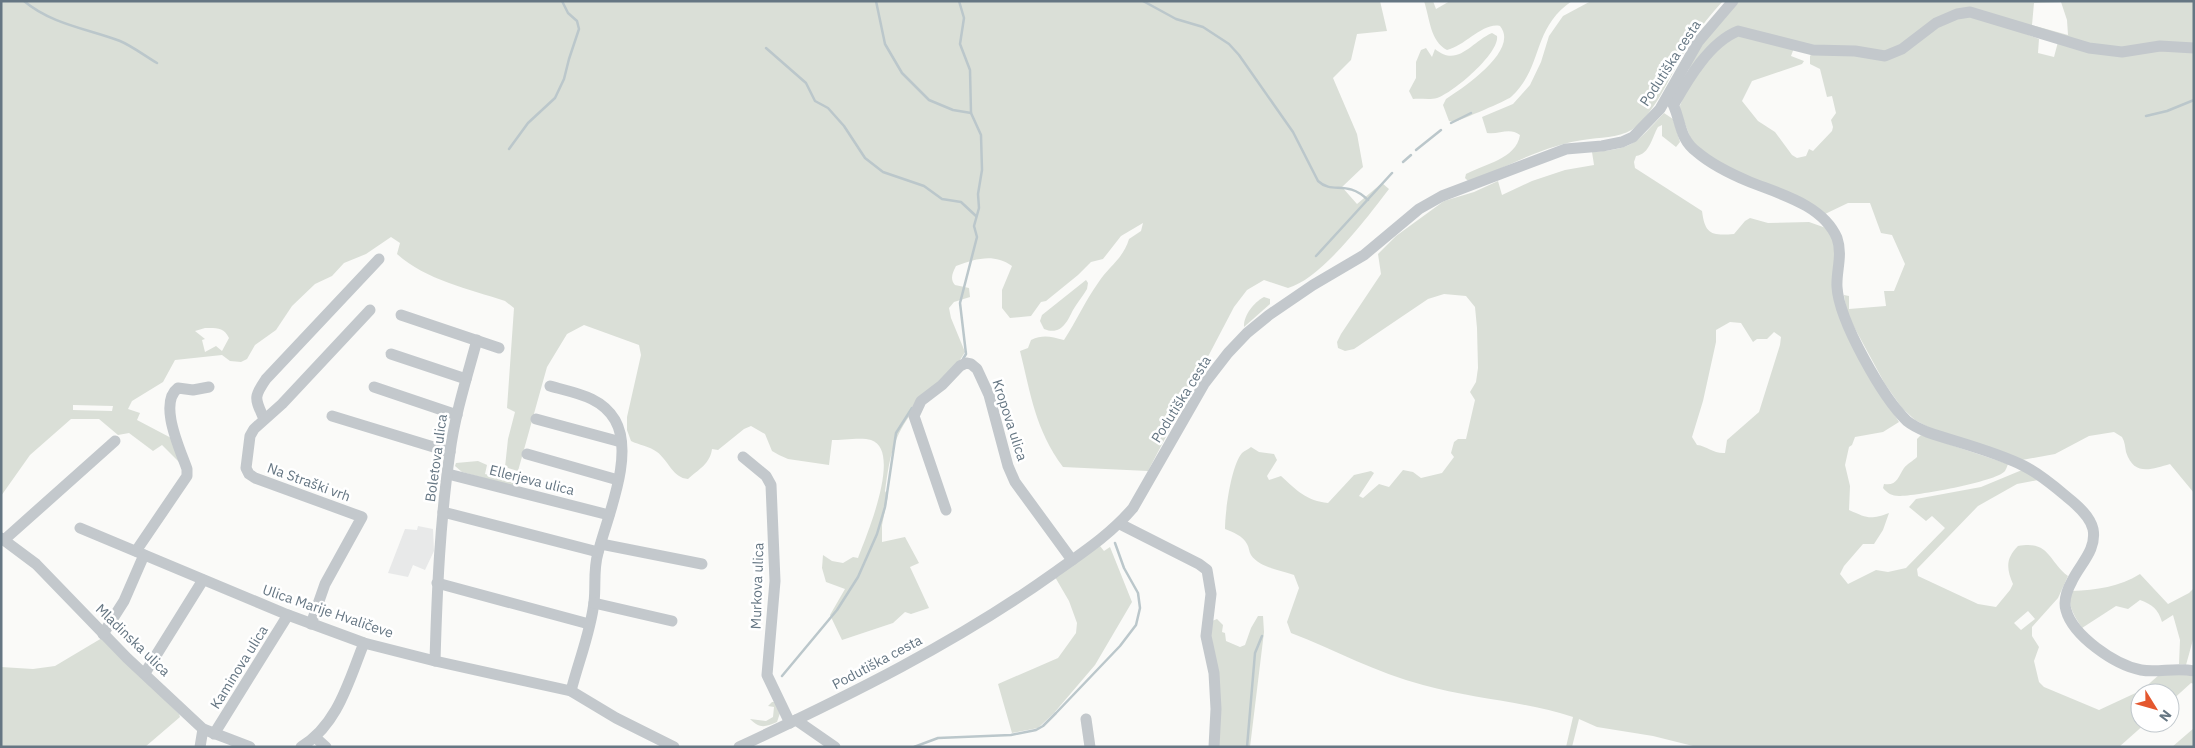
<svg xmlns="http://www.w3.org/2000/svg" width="2195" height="748" font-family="'IBM Plex Sans',sans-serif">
<rect width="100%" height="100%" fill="#fafaf8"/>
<path fill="#e8e9e9" d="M418 526 433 529 434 551 425 570 413 565 408 577 388 573 405 529 417 530Z"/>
<g fill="#dadfd7" fill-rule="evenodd">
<path d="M1 1H1380L1387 31 1357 34 1351 60 1333 78 1357 134 1363 167 1342 187 1357 204 1382 183 1389 189C1367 218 1321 279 1288 288L1264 280 1247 290 1234 307 1148 471 1063 467C1035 429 1031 395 1020 351L1028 348 1031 340C1044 334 1051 337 1064 340 1076 322 1085 301 1098 283 1109 266 1123 259 1129 239L1141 231 1143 223 1121 236 1103 259 1091 262 1078 275 1046 301 1041 302 1031 316 1010 318 1002 308V290L1012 266C993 253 976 259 956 266 952 274 950 279 955 285L969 288 970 297 954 302 949 308 951 318 965 352C951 377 926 392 910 415 892 440 889 462 885 491L888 496 882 525V542L905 537 919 563 910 567 929 608 911 614 905 612 893 623 842 640 830 615 845 589 826 582 822 568 823 555 832 561 843 563 853 557 858 558C866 537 903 450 871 440 863 437 842 440 832 440L829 465 788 459 779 455 772 451 765 434 751 426 744 429 718 450 712 449C710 464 699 469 688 479 673 478 668 460 657 452 649 446 639 445 631 441L627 430V417L641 355 639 345 584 325 567 334 547 367 518 471 505 467 508 439 515 412 507 408 514 308 505 301C469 289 426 280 397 254L400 243 391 237 366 254 344 263 332 276 315 284 292 306 276 330 255 345 247 359 241 362 230 361 222 355 175 360 163 382 132 401 128 409 140 413 137 420 175 440 182 465 162 445 153 451 129 433 118 435 99 419H71L30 455 1 496ZM205 328C216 328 224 327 229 338L222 351 216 346 205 352 202 340 205 339 195 331ZM73 405 113 406 112 411 73 410Z"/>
<path d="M1424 1H1433L1436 9 1450 1H1572C1531 29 1544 67 1511 97 1506 101 1463 119 1454 122L1449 121 1443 105 1446 99C1463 88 1520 50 1500 26 1483 22 1465 46 1447 50 1430 41 1430 19 1424 1Z"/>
<path d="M1591 1H1723C1707 18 1694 36 1682 56 1668 80 1658 106 1637 126 1624 137 1606 137 1590 139 1546 144 1509 166 1469 182L1465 178 1466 174C1485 164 1516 159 1520 135 1509 127 1499 135 1487 133L1482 117 1513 104 1530 85 1541 62 1549 36 1563 16Z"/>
<path d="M1739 1H2194V47L2099 48 1969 10 1886 53 1826 49 1738 29 1692 71 1687 68 1702 44ZM2061 2 2067 20 2068 35 2032 25 2034 3Z"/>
<path d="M1970 13 2039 39 2038 53 2054 57 2058 42 2149 50H2194V493L2170 464C2152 469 2134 477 2126 452 2125 447 2125 442 2122 437L2114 432 2089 436 2055 454 2022 460 1930 428 1915 420 1902 408 1885 384 1847 314 1844 295 1849 296V309L1886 306 1884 291H1894L1905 264 1892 235 1881 233 1870 203H1848L1825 214 1718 162 1692 142 1679 108 1684 96 1709 56 1739 34 1794 48 1791 56 1804 61 1802 64 1752 81 1742 101 1758 121 1775 132 1792 155 1797 158 1806 156 1809 149 1813 151 1832 131 1833 127 1831 120 1836 113 1832 96 1827 97 1820 69 1810 64V56L1813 52 1875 57 1933 27Z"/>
<path d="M1492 33 1497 36C1500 53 1453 93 1437 98 1430 100 1420 98 1413 99L1409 91 1416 78V62L1421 50 1426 48 1432 57 1435 49C1458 68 1471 42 1492 33Z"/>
<path d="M1664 113 1673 119 1680 142 1676 147 1662 136V125L1658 127C1652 137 1650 154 1636 156L1634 162 1635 168 1702 211C1705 234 1711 236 1734 234L1745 221 1750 218 1768 223 1809 222 1826 228 1834 241V287L1887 403 1899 422 1883 432 1855 437 1852 445 1849 447 1845 465 1850 486 1849 510C1867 518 1870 520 1889 513L1883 530 1874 544H1863L1844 566 1840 574 1848 584 1876 570 1888 572 1906 568 1945 528 1932 516 1926 521 1909 507 1916 499 1981 487 2022 470 2038 480 2017 484 1978 506 1917 569 1918 576 1978 604 1996 607 2010 590 2013 584C2006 568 2006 558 2018 546 2050 540 2048 561 2068 576L2058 598 2032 627V636L2039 647 2034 661 2039 682 2044 687 2099 710 2142 690 2160 674 2194 675V684L2191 683 2170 702V693H2140V723H2146L2119 747H1697L1653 736 1597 727 1579 719 1572 747H1566L1573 717C1524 701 1473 699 1423 685 1377 673 1335 650 1291 633L1287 622 1299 588 1294 575C1281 570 1260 568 1251 555 1249 552 1249 547 1247 544 1243 536 1233 532 1225 529 1225 512 1231 466 1242 453 1244 451 1249 449 1251 447L1259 452 1274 454 1277 460 1267 476 1269 480 1281 476C1296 490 1307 501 1328 503L1354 475 1371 471 1374 473 1359 496 1363 498 1379 484 1389 487 1403 470 1413 472 1421 478 1442 473 1454 457 1451 453 1454 442 1458 439H1466L1475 400 1470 392 1476 382 1478 368 1477 328 1475 307 1466 296 1444 294 1428 299 1354 349 1345 351 1338 348 1337 342 1341 334 1381 274 1378 254 1396 236 1444 201 1474 192 1498 181 1502 195 1532 181 1565 170 1594 165 1592 152C1636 149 1636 142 1664 113ZM1730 322 1741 323 1753 342 1757 339H1767L1774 332 1781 337 1780 345 1759 412 1727 440 1725 453C1714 454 1707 446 1697 445L1692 437 1703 401 1716 342V330ZM2028 611 2035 619 2021 630 2014 623Z"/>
<path d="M1086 280 1088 283 1087 289C1083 296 1077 303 1073 310 1067 322 1061 336 1044 329L1040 321 1042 315Z"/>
<path d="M1264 297 1270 299V304L1244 327C1243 316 1254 302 1264 297Z"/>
<path d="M1921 435 2008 464C2007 467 2006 469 2005 471 1996 482 1915 496 1899 496 1892 496 1887 493 1883 488L1884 484C1897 486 1898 477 1904 468 1907 464 1913 461 1917 457V439Z"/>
<path d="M478 461 487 465 485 474 514 482 513 486 462 472 455 466 456 463Z"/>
<path d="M1100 546 1104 551 1110 547 1132 602 1095 665 1054 713 1038 728 1012 733 998 684 1058 658 1076 633 1077 623 1069 601 1055 577Z"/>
<path d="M2140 574 2168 604 2189 593 2194 588V636L2186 665 2179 664 2180 640 2173 615 2162 622C2158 609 2153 605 2140 600L2128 609 2116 606 2082 628C2075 616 2066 605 2072 591 2097 590 2119 587 2140 574Z"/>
<path d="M1258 616H1263L1264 632 1250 747H1217L1210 641 1212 621 1217 619 1223 625 1222 632 1225 633 1226 641 1240 647 1245 645 1251 628Z"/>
<path d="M102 638 179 714 180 717 145 747H1V667L33 669 55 666Z"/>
<path d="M772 702H775L780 713 777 722C765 727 760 729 750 719L766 721 773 717 774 707 768 706Z"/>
<path d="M2194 728V747H2172Z"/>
</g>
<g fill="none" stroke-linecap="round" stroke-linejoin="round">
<g stroke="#bbc7cb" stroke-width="2.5">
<path d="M24 1C51 24 88 29 120 41 132 46 145 56 157 63"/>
<path d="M876 1 885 44 902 73 929 100 953 110 971 113"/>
<path d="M959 1 964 18 960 44 970 70 971 113 981 135 982 170 978 194 979 208 974 226 977 237 960 303 966 354 963 359"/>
<path d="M1143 1 1176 19 1203 27 1229 44 1239 55 1293 132 1318 181C1333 195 1346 179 1368 200"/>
<path d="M766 48 806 83 815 101 828 108 844 126 865 158 883 172 924 186 942 199 961 202 976 216"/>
<path d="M2146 116 2167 111 2194 100"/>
<path d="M1451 123 1471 113"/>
<path d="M509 149 528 123 555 98 564 79 569 59 579 29 577 21 568 13 562 1"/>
<path d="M1416 150 1441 130"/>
<path d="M1403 162 1411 155"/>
<path d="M1316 256 1392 173"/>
<path d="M782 676 837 610 858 577 877 534 885 507 896 433 912 408"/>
<path d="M914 747 938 738 1011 735 1036 730 1043 726 1056 713 1120 646 1136 625 1140 608 1138 593 1124 568 1115 543"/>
<path d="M1247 747 1255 653 1262 636"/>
</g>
<g stroke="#c3c8cc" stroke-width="11">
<path d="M1668 96C1682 113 1676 137 1697 152 1712 165 1731 174 1750 182 1780 194 1823 205 1837 238 1843 255 1836 271 1837 287 1839 321 1883 398 1907 421 1913 426 1920 429 1927 432 1959 443 1994 451 2024 466 2040 474 2054 486 2067 497 2077 505 2090 516 2093 529 2097 550 2080 564 2072 581 2067 590 2063 600 2066 610 2073 636 2115 665 2141 670 2158 673 2176 667 2194 671"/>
<path d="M1674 104C1688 79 1710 42 1738 31L1813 50 1855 51 1885 56 1902 49 1936 23 1957 14 1970 12 2089 48 2122 52 2160 46 2194 48"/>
<path d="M401 315 499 348"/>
<path d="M391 354 466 379"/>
<path d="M550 386C574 393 601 396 615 420 635 455 607 517 598 553 593 570 596 586 594 602 591 631 578 663 571 691"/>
<path d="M374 387 457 415"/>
<path d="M332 416 450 452"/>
<path d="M264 419C255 398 253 398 266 379L379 259"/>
<path d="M536 419 621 442"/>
<path d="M527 454 618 480"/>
<path d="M743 457 766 476 771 485 775 581 767 675 790 723"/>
<path d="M448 474 609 515"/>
<path d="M946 510 914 416 921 401 942 385 960 366 966 363 971 364 977 369 989 395 1008 466 1015 482 1072 560"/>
<path d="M443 512 598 552"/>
<path d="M1120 524 1199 564 1207 570 1211 594 1206 636 1214 673 1216 709 1214 747"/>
<path d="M80 528 288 615 364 643 435 661 571 691 616 718 674 747"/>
<path d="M1 538 36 564 127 658 203 729 250 747"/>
<path d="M4 540 115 441"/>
<path d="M601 544 702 564"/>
<path d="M136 551 187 476V469C180 449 158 403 178 388L193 390 209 387"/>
<path d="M437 583 589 624"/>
<path d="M594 603 672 621"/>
<path d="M311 624 325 584 362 517 255 478 249 474 246 468 250 436 254 429 282 404 370 310"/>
<path d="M103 634 124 601 144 555"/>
<path d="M435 661C437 591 440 521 450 452 455 414 467 377 477 340"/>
<path d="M145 673 203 580"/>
<path d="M1086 719 1090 747"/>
<path d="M796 720 835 747"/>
<path d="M214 734 288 615"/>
<path d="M316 738 326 747"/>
<path d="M200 747 203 729"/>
<path d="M301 747C338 725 349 680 364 643"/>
<path d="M739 747C848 696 956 643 1054 573 1082 553 1110 535 1133 508L1204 384 1228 353 1247 333 1269 315 1313 285 1364 255 1419 209 1442 196 1566 149 1602 146 1622 142 1633 137 1660 109 1698 42 1733 1"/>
</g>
</g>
<g text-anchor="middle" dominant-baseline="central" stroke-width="5" stroke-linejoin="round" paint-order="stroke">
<g font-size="14" fill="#657683" stroke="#fff">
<text transform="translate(1670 63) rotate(-57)">Podutiška cesta</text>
<text transform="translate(1181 399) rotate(-58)">Podutiška cesta</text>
<text transform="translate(1010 420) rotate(72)">Kropova ulica</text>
<text transform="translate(436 458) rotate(-82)">Boletova ulica</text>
<text transform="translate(532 480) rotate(14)">Ellerjeva ulica</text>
<text transform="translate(309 482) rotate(20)">Na Straški vrh</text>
<text transform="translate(757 586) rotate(-88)">Murkova ulica</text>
<text transform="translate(328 611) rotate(19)">Ulica Marije Hvaličeve</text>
<text transform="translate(133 640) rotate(44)">Mladinska ulica</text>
<text transform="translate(877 662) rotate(-28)">Podutiška cesta</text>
<text transform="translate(239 667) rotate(-58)">Kaminova ulica</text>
</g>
</g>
<rect width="2195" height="748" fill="none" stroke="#657683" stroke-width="5"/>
<g transform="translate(2155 708) rotate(127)"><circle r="24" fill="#ffffff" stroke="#c1c8cd"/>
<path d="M0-4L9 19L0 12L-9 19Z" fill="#e4572e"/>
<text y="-8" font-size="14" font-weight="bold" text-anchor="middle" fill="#657683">N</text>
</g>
</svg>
